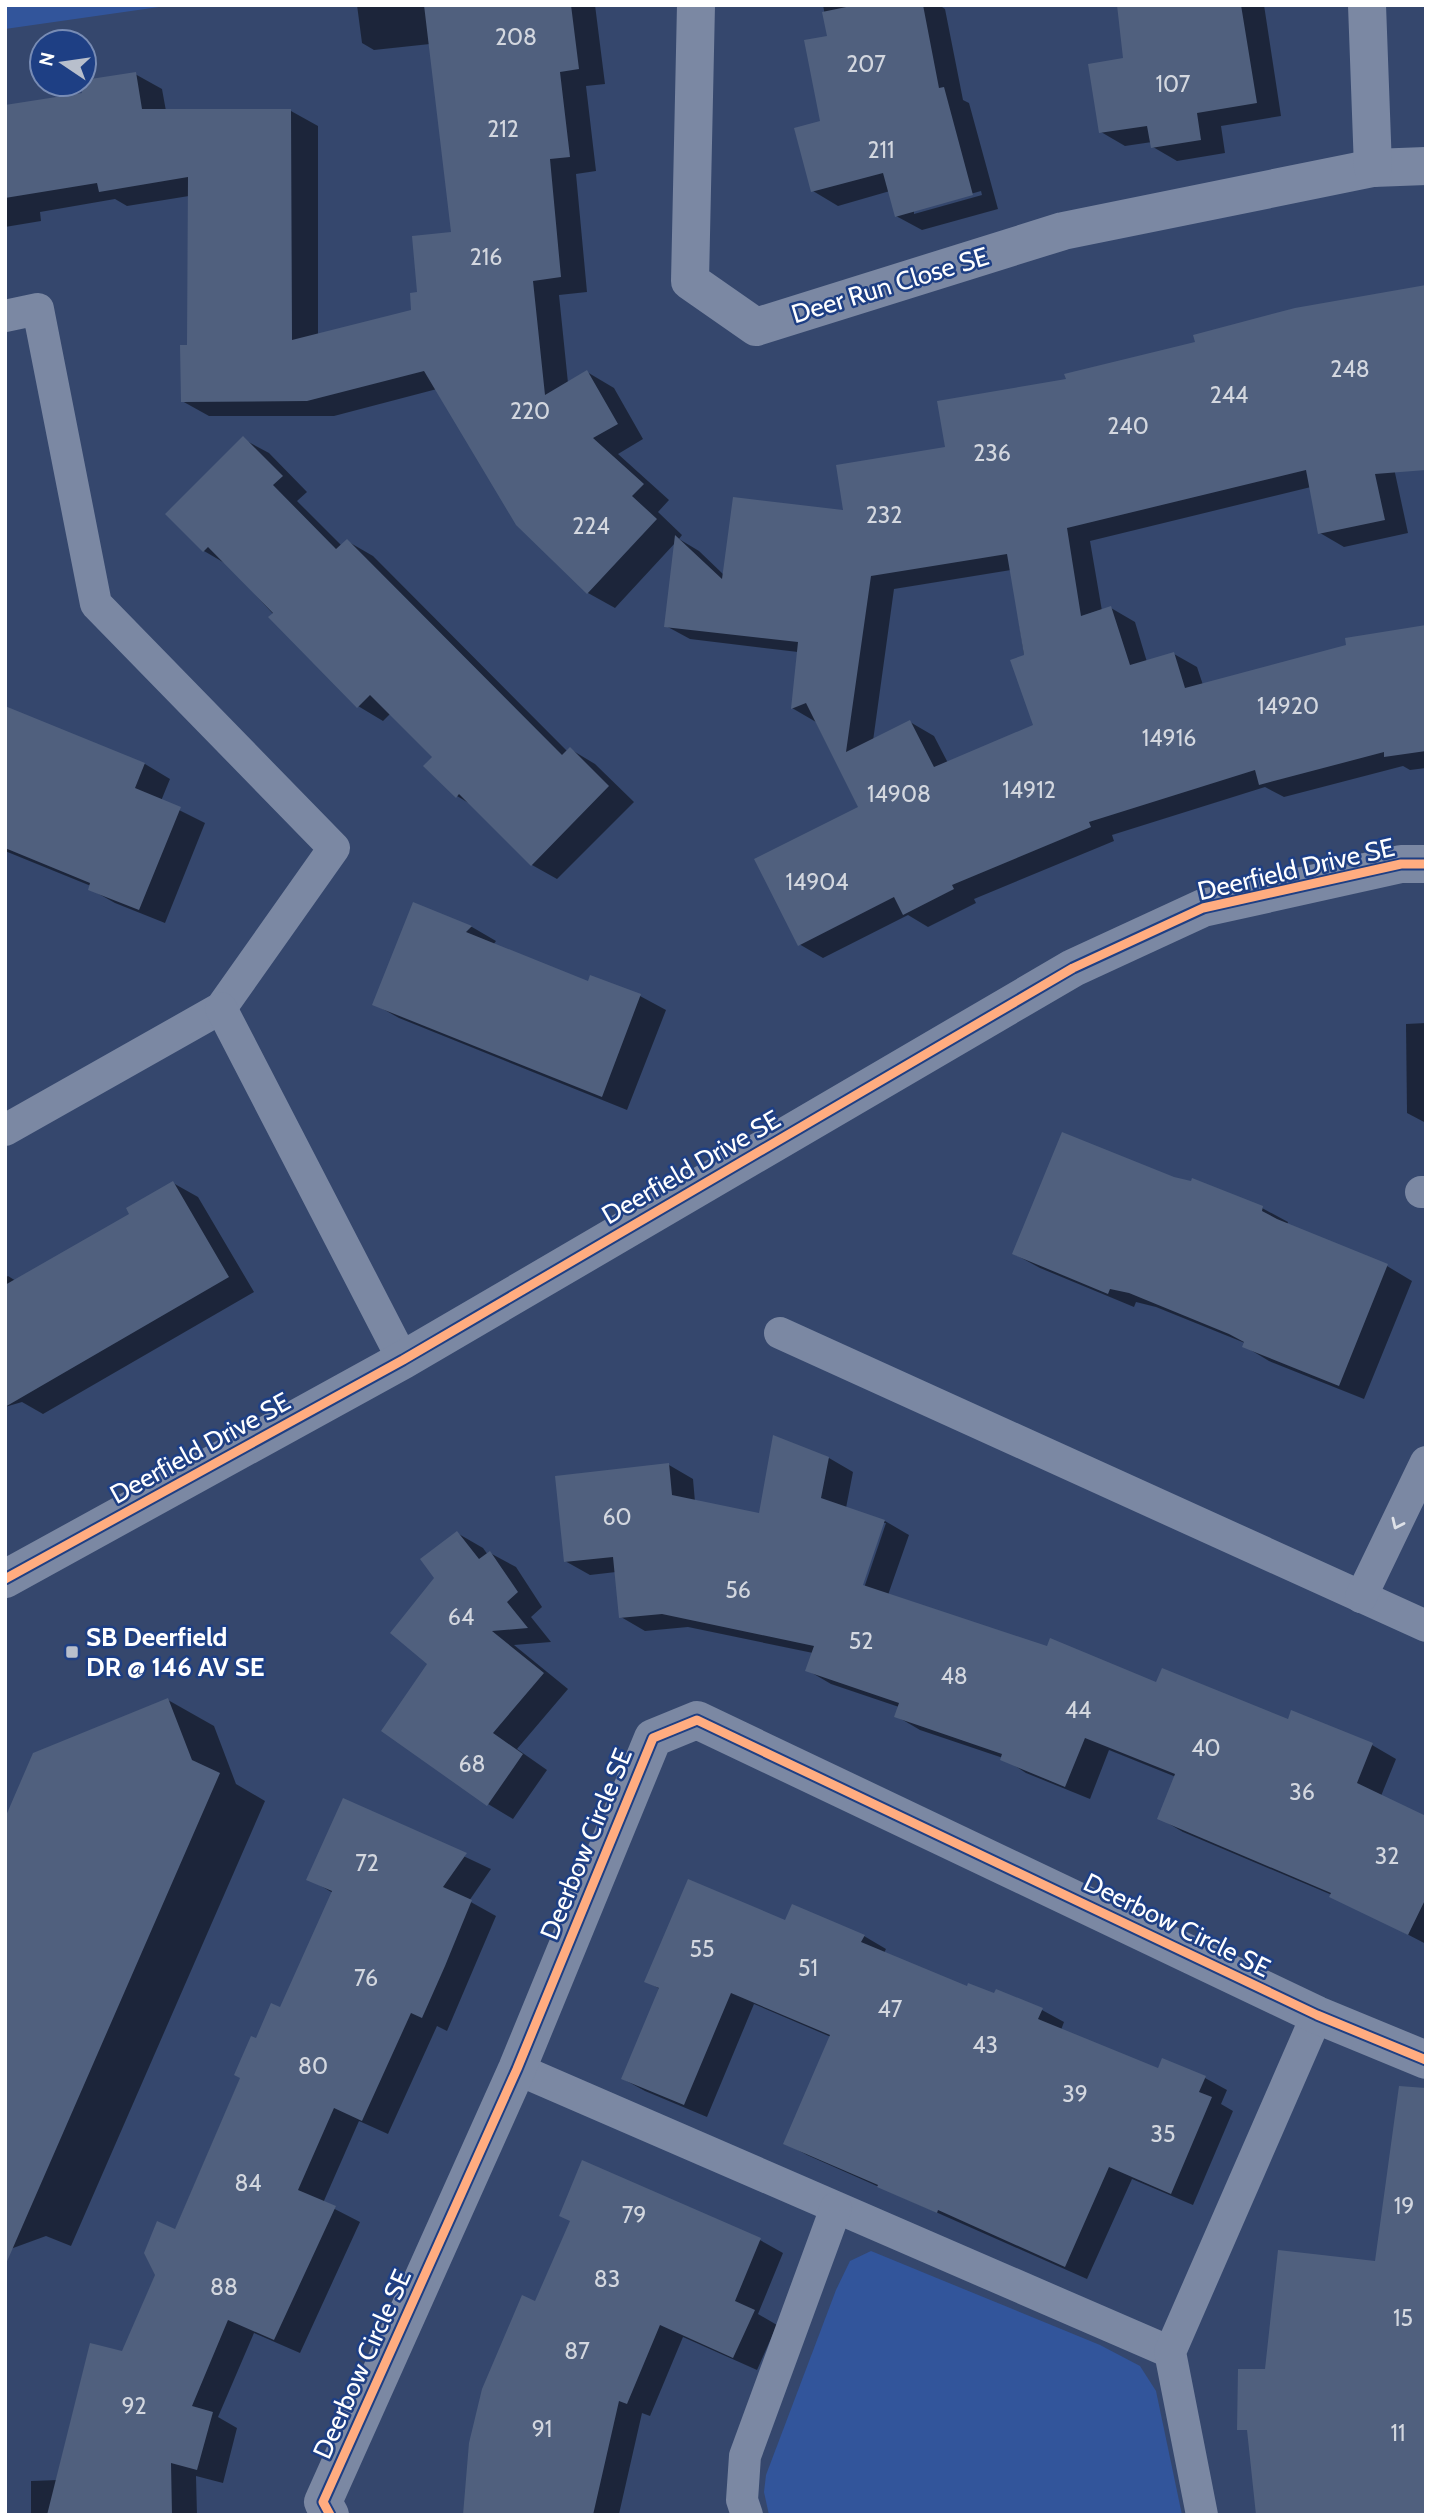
<svg xmlns="http://www.w3.org/2000/svg" width="1431" height="2520" font-family="Cabin,sans-serif">
<rect width="100%" height="100%" fill="#35476d"/>
<g fill="#32559b">
<path d="M5 5H173L5 29Z"/>
<path d="M871 2251 1100 2345 1140 2366 1156 2391 1182 2515H769L764 2492 766 2475 836 2290 850 2261Z"/>
</g>
<g fill="#0007" fill-rule="evenodd">
<path d="M357 5H595L605 84 586 86 596 171 576 174 587 292 559 295 568 383 587 372 614 388 643 439 618 454 669 500 658 512 682 535 679 539 699 551 724 575 846 512 947 449 1068 381 1425 287 1426 280V454L1392 459 1408 533 1344 547 1320 533 1311 487 1090 541 1102 611 1111 608 1135 622 1147 662 1174 654 1197 667 1203 685 1426 627V768L1410 770 1403 766 1284 797 1265 787 1112 835 1114 841 974 899 976 903 928 927 908 915 823 958 799 944 860 808 816 722 792 708 798 652 690 639 666 626 676 542 615 608 588 593 437 389 334 416H209L182 401 188 347 189 196 127 206 115 199 40 212 41 221 5 227V107L84 94V82L135 74 162 89 166 111H291L318 126V335L413 311 419 294 453 233 430 44 374 50 362 43ZM1011 570 1035 726 948 763 934 736 910 722 873 741 894 589Z"/>
<path d="M823 5H939L945 9 963 100 969 103 998 209 922 230 896 216 890 191 838 206 813 191 829 38ZM981 191 982 195 914 214V210Z"/>
<path d="M1119 5H1264L1281 116 1221 126 1225 153 1177 161 1153 147 1152 142 1125 146 1101 132 1125 60Z"/>
<path d="M243 439 269 453 307 492 297 501 342 546 347 541 373 556 568 752 570 749 595 764 634 802 557 879 532 865 472 805 457 796 435 757 391 713 383 721 358 706 228 565 204 551 168 514Z"/>
<path d="M5 708 145 764 170 779 161 801 205 823 165 923 115 903 90 889 91 886 5 851Z"/>
<path d="M414 905 472 927 496 941 493 945 589 983 591 977 640 996 666 1010 627 1110 399 1018 374 1004Z"/>
<path d="M1426 1023V1123L1407 1113 1406 1024Z"/>
<path d="M1173 1179 1262 1208 1288 1222 1287 1225 1387 1266 1412 1281 1364 1399 1269 1361 1244 1346 1245 1343 1156 1307 1136 1302 1134 1307 1040 1268 1014 1254Z"/>
<path d="M173 1183 198 1197 254 1292 43 1414 22 1402 5 1407V1278L8 1276 16 1281 132 1214Z"/>
<path d="M829 1458 853 1472 846 1508 885 1521 909 1535 888 1595 1157 1684 1372 1745 1396 1759 1381 1796 1426 1818V1944L1332 1895 1183 1832 1159 1818 1176 1777 1109 1750 1090 1799 1026 1773 1003 1758 920 1730 896 1716 899 1707 831 1684 807 1670 813 1653 688 1627 645 1631 621 1617 616 1572 590 1575 565 1561 669 1465 693 1479 695 1502 760 1515ZM882 1523H886L862 1594 858 1592Z"/>
<path d="M457 1533 483 1548 488 1555 490 1553 516 1567 542 1607 531 1617 551 1642 514 1645 568 1689 517 1749 547 1770 513 1819 488 1804 430 1664 437 1578Z"/>
<path d="M168 1700 214 1726 236 1784 265 1801 71 2246 46 2236 5 2251Z"/>
<path d="M344 1800 491 1869 469 1901 496 1916 447 2031 437 2026 388 2134 359 2121 323 2203 360 2222 300 2353 254 2333 218 2417 237 2428 223 2483 196 2476 197 2515H31V2481L58 2480 122 2353 257 2040 281 2009 333 1893 309 1879Z"/>
<path d="M786 1923 864 1936 886 1949 884 1953 968 1989 995 1996 997 1991 1042 2010 1064 2022 1061 2030 1159 2071 1205 2078 1227 2090 1221 2104 1233 2111 1193 2205 1132 2179 1087 2279 807 2155 785 2143 831 2037 754 2004 707 2117 645 2091 623 2079 660 1989 646 1981Z"/>
<path d="M760 2240 783 2253 758 2314 777 2325 757 2370 683 2337 650 2416 642 2413 619 2514 629 2515H465L536 2303Z"/>
</g>
<g fill="#50607e" fill-rule="evenodd">
<path d="M424 5H571L579 69 560 72 570 157 550 159 561 277 533 281 545 395 587 370 618 424 593 438 644 484 632 496 657 519 587 594 516 525 424 371 307 401 181 402 180 345H187L188 177 99 192 97 183 5 198V105L82 93 81 84H84V80L136 72 142 109H291L292 340 411 310 410 293 417 292 412 236 451 232Z"/>
<path d="M856 5H923L939 88 944 87 973 195 895 217 883 173 811 192 794 128 820 121 804 40 827 36 822 12Z"/>
<path d="M1117 5H1241L1257 103 1197 113 1201 140 1151 148 1147 126 1099 133 1088 64 1123 58Z"/>
<path d="M1426 285V470L1375 474 1385 520 1318 534 1306 470 1067 528 1081 616 1111 606 1130 665 1174 652 1185 688 1346 645 1345 638 1426 625V751L1384 757V752L1259 785 1255 770 1089 822 1091 827 952 885 954 889 903 915 894 897 798 946 754 859 858 807 806 703 791 709 798 642 664 627 675 535 722 579 733 497 843 510 836 465 945 447 937 401 1066 379 1064 374 1195 342 1193 335 1295 308ZM1007 554 1024 655 1010 660 1033 725 934 767 910 720 846 752 871 576Z"/>
<path d="M243 436 283 476 273 485 336 549 347 539 562 755 570 747 609 786 531 866 459 794 456 798 423 766 432 757 370 695 357 708 268 617 273 613 208 547 203 552 165 514Z"/>
<path d="M5 706 145 763 135 788 181 807 139 910 88 890 90 883 5 848Z"/>
<path d="M413 902 472 926 466 932 588 981 590 975 641 994 602 1097 372 1005Z"/>
<path d="M1062 1132 1174 1177 1191 1181 1192 1178 1263 1206 1262 1211 1277 1219 1388 1264 1339 1386 1242 1347 1244 1342 1229 1334 1129 1293 1110 1289 1108 1294 1012 1254Z"/>
<path d="M173 1181 229 1277 5 1407V1285L129 1214 126 1208Z"/>
<path d="M773 1435 829 1457 821 1498 885 1520 863 1585 1047 1646 1050 1638 1156 1682 1162 1668 1288 1719 1291 1710 1373 1743 1357 1783 1426 1816V1898L1408 1935 1329 1897 1331 1893 1157 1819 1175 1774 1085 1738 1065 1787 1000 1760 1002 1754 894 1717 899 1703 805 1671 814 1646 662 1614 619 1618 613 1557 564 1562 555 1476 669 1463 672 1495 759 1513Z"/>
<path d="M457 1531 479 1559 490 1551 518 1592 507 1602 528 1628 492 1631 544 1673 493 1733 523 1754 487 1806 381 1731 427 1664 390 1633 434 1578 420 1559Z"/>
<path d="M168 1698 192 1760 220 1773 5 2266V1818L33 1753Z"/>
<path d="M343 1798 467 1853 443 1887 472 1900 445 1966 422 2018 411 2013 362 2121 334 2108 298 2190 336 2206 274 2340 228 2320 192 2406 213 2412 197 2470 171 2463 172 2515H47L90 2343 122 2351 155 2275 144 2253 157 2221 175 2229 240 2078 234 2075 251 2036 256 2038 271 2003 280 2007 332 1891 306 1880Z"/>
<path d="M688 1879 785 1920 792 1904 865 1935 861 1942 967 1986 968 1983 994 1993 996 1989 1043 2008 1038 2019 1158 2068 1162 2058 1206 2076 1199 2092 1212 2097 1171 2194 1109 2167 1065 2267 938 2210 937 2213 877 2187 878 2185 783 2144 830 2035 731 1993 684 2105 621 2079 659 1988 644 1982Z"/>
<path d="M1399 2086 1426 2088V2515H1256L1247 2430H1237L1238 2369H1265L1278 2250 1375 2261Z"/>
<path d="M582 2160 761 2238 735 2301 755 2310 733 2358 660 2325 627 2404 619 2401 593 2515H463L469 2443 482 2389 522 2295 535 2301 570 2221 559 2216Z"/>
</g>
<g fill="none" stroke-linecap="round" stroke-linejoin="round">
<g stroke="#7b88a3" stroke-width="32">
<path d="M5 316 38 309 96 604 334 848 221 1008 5 1130"/>
<path d="M221 1008 403 1360"/>
<path d="M1421 1192H1426"/>
<path d="M780 1333 1426 1626"/>
<path d="M1361 1597 1426 1462"/>
<path d="M517 2069 1170 2352"/>
<path d="M747 2515 742 2500 745 2456 836 2208"/>
<path d="M1202 2515 1170 2352 1317 2015"/>
</g>
<g stroke="#7b88a3" stroke-width="38">
<path d="M696 5 690 281 756 327 1063 231 1373 168 1426 166"/>
<path d="M1367 5 1373 168"/>
<path d="M5 1579 403 1360 1073 968 1203 908 1401 864H1426"/>
<path d="M330 2515 323 2502 517 2069 653 1738 697 1720 1317 2015 1426 2060"/>
</g>
<defs>
<g id="cycleway">
<path d="M5 1579 403 1360 1073 968 1203 908 1401 864H1426"/>
<path d="M330 2515 323 2502 517 2069 653 1738 697 1720 1317 2015 1426 2060"/>
</g>
</defs>
<use href="#cycleway" stroke="#1e3f84" stroke-width="13"/>
<use href="#cycleway" stroke="#ffac80" stroke-width="9"/>
</g>
<defs><path id="oneway-chevron" d="M-2-3.5L2.5 0L-2 3.5" fill="none" stroke-width="1.6" stroke-linecap="round" stroke-linejoin="round" transform="scale(1.75)"/></defs>
<use stroke="#dee1e8" href="#oneway-chevron" transform="translate(1397 1524) rotate(115)"/>
<rect fill="#b8bfcc" stroke="#1e3f84" stroke-width="2.5" x="65" y="1645" width="14" height="14" rx="3.5"/>
<g text-anchor="middle" dominant-baseline="central" stroke-width="5" stroke-linejoin="round" paint-order="stroke">
<g font-size="23" fill="#d3d7df">
<text x="516" y="37">208</text>
<text x="866" y="64">207</text>
<text x="1173" y="84">107</text>
<text x="503" y="129">212</text>
<text x="881" y="150">211</text>
<text x="486" y="257">216</text>
<text x="1350" y="369">248</text>
<text x="1229" y="395">244</text>
<text x="530" y="411">220</text>
<text x="1128" y="426">240</text>
<text x="992" y="453">236</text>
<text x="884" y="515">232</text>
<text x="591" y="526">224</text>
<text x="1288" y="706">14920</text>
<text x="1169" y="738">14916</text>
<text x="1029" y="790">14912</text>
<text x="899" y="794">14908</text>
<text x="817" y="882">14904</text>
<text x="617" y="1517">60</text>
<text x="738" y="1590">56</text>
<text x="461" y="1617">64</text>
<text x="861" y="1641">52</text>
<text x="954" y="1676">48</text>
<text x="1078" y="1710">44</text>
<text x="1206" y="1748">40</text>
<text x="472" y="1764">68</text>
<text x="1302" y="1792">36</text>
<text x="1387" y="1856">32</text>
<text x="367" y="1863">72</text>
<text x="702" y="1949">55</text>
<text x="808" y="1968">51</text>
<text x="366" y="1978">76</text>
<text x="890" y="2009">47</text>
<text x="985" y="2045">43</text>
<text x="313" y="2066">80</text>
<text x="1075" y="2094">39</text>
<text x="1163" y="2134">35</text>
<text x="248" y="2183">84</text>
<text x="1404" y="2206">19</text>
<text x="634" y="2215">79</text>
<text x="607" y="2279">83</text>
<text x="224" y="2287">88</text>
<text x="1403" y="2318">15</text>
<text x="577" y="2351">87</text>
<text x="134" y="2406">92</text>
<text x="542" y="2429">91</text>
<text x="1398" y="2433">11</text>
</g>
<g font-size="26" fill="#fff" stroke="#1e3f84">
<text transform="translate(890 285) rotate(-17)">Deer Run Close SE</text>
<text transform="translate(1296 869) rotate(-13)">Deerfield Drive SE</text>
<text transform="translate(691 1167) rotate(-30)">Deerfield Drive SE</text>
<text transform="translate(200 1448) rotate(-29)">Deerfield Drive SE</text>
<text transform="translate(586 1844) rotate(-68)">Deerbow Circle SE</text>
<text transform="translate(1177 1925) rotate(26)">Deerbow Circle SE</text>
<text transform="translate(362 2364) rotate(-66)">Deerbow Circle SE</text>
</g>
<g font-size="26" font-weight="bold" fill="#fff" stroke="#1e3f84" text-anchor="start">
<text x="86" y="1637">SB Deerfield<tspan x="86" dy="30">DR @ 146 AV SE</tspan></text>
</g>
</g>
<rect width="1431" height="2520" fill="none" stroke="#ffffff" stroke-width="14"/>
<g transform="translate(63 63) rotate(283)"><circle r="33" fill="#1e3f84" stroke="#788cb5" stroke-width="2"/>
<path d="M0-5L12 26L0 18L-12 26Z" fill="#b8bfcc"/>
<text y="-10" font-size="19" font-weight="bold" text-anchor="middle" fill="#ffffff">N</text>
</g>
</svg>
